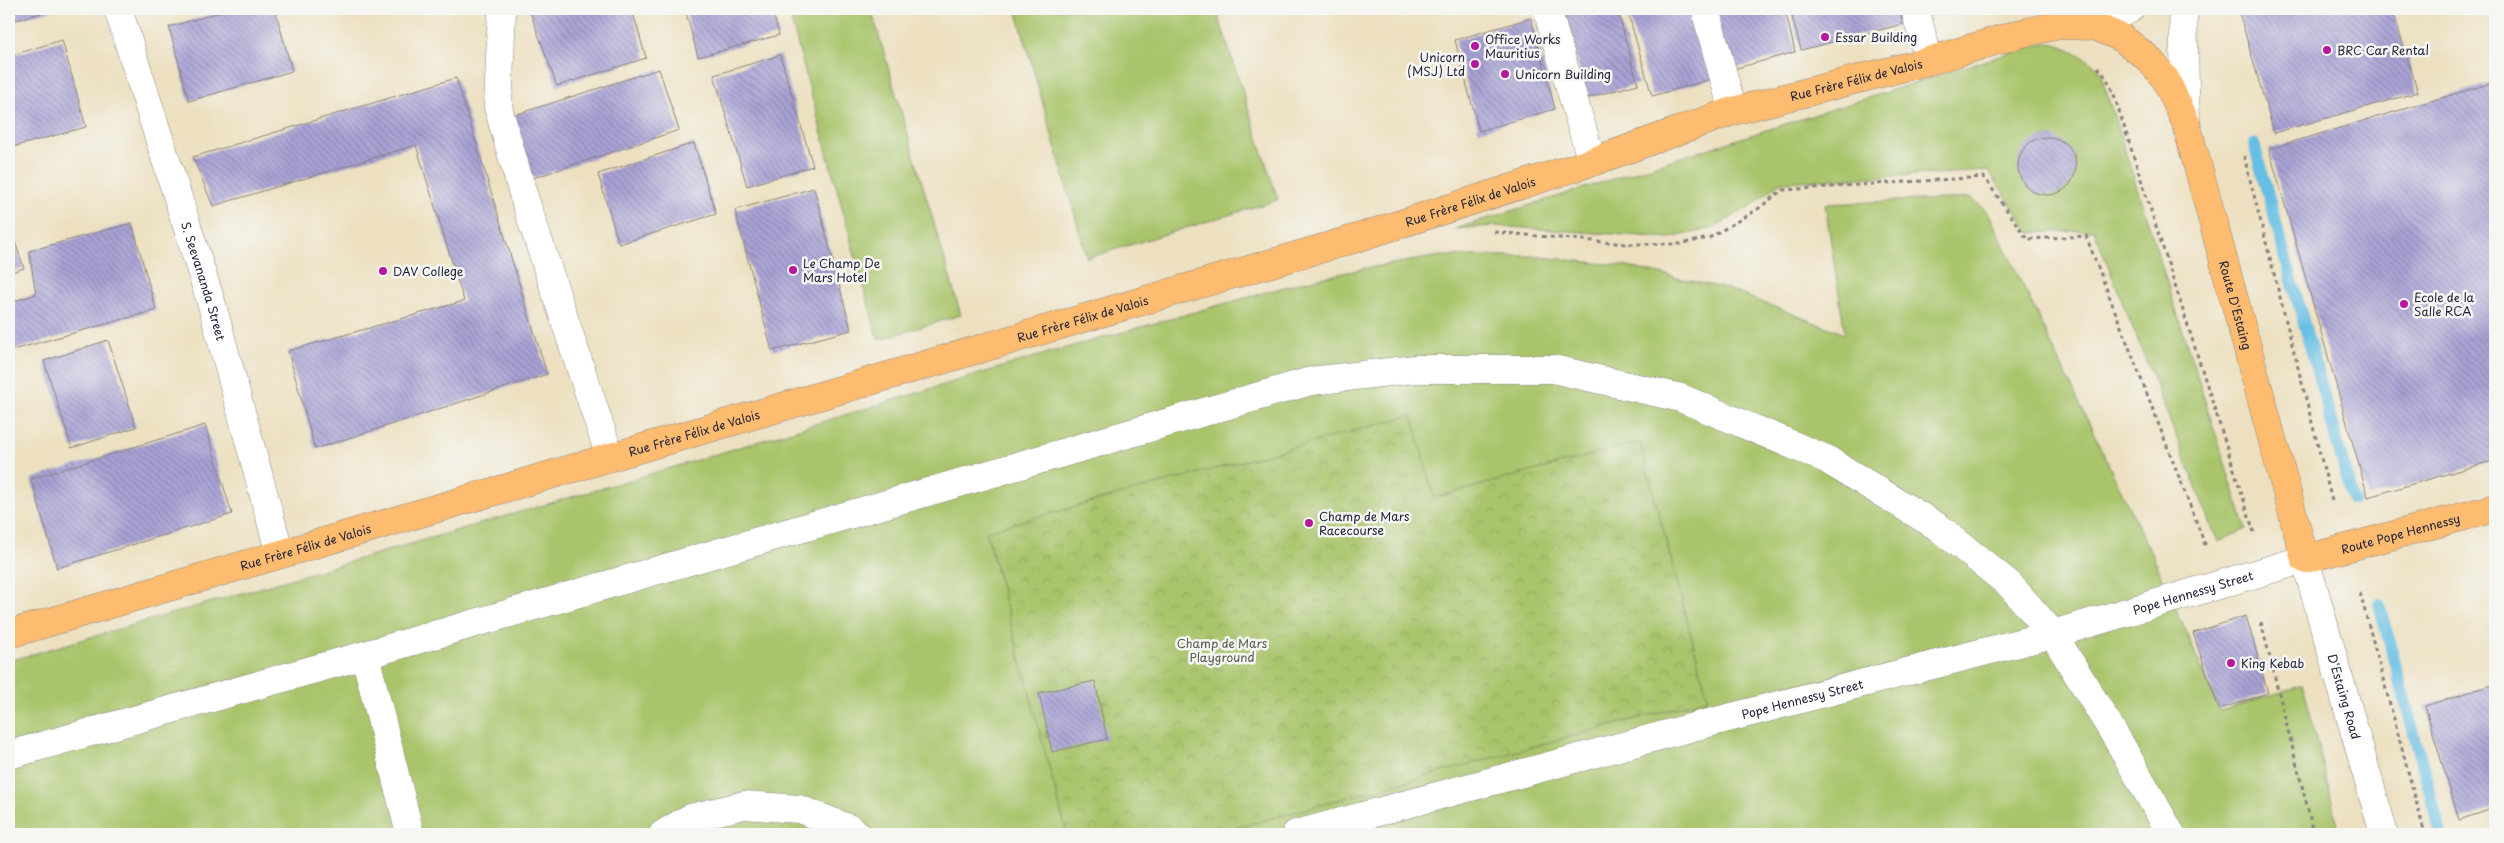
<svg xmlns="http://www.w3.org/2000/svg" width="2504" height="843" font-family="'Playpen Sans',sans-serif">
<defs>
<pattern id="park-crowns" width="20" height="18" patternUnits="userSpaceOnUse" patternTransform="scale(1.25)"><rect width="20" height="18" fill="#a9c46b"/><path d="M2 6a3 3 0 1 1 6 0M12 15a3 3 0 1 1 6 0" fill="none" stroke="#91a85e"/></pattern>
<pattern id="building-back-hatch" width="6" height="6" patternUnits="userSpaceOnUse" patternTransform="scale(1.25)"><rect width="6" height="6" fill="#a9a2d5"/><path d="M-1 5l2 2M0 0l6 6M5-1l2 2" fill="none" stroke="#8984ae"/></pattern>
</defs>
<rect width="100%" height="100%" fill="#f6f6f2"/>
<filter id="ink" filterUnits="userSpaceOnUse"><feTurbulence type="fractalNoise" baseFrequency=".02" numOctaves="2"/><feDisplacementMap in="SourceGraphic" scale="10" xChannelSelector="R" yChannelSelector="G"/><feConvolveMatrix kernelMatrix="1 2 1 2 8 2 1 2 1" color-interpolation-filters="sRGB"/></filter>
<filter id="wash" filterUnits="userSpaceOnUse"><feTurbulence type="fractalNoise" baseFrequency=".0096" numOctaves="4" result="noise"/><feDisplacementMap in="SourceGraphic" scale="20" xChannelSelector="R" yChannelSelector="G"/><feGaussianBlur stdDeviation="1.12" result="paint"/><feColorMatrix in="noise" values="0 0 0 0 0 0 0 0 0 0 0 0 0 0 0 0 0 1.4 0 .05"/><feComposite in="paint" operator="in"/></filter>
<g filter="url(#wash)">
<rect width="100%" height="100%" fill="#ece0c0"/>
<g fill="#a9c46b" stroke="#667353">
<path d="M788 9H871L961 315 878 340Z"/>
<path d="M1016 9H1216L1278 200 1087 258Z"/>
<path d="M2051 43C2071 48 2084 56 2099 69L2246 529 2218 542 2094 230 2030 233 1989 171 1781 182 1754 204 1713 228 1670 238 1495 226 1455 229 2031 46Z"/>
<path d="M1971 198 1988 212 2162 576 2220 711 2303 685 2340 834H9V661L664 470 1055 351 1306 281 1362 269 1440 256H1532L1624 266 1727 289 1845 334 1825 204Z"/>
</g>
<path fill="url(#park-crowns)" stroke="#667353" d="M1412 415 1434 498 1640 442 1708 699 1214 834H1067L986 531Z"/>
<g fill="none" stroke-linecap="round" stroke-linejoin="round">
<g stroke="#65bee3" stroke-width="12">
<path d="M2254 144 2353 500"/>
<path d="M2379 604 2441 834"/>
</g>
</g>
<g id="blocks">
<g fill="url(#building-back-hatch)">
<path d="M9 9H55L9 22Z"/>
<path d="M230 9H275L292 71 189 101 169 27Z"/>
<path d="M529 9H632L646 58 557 86Z"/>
<path d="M685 9H772L779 35 698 57Z"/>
<path d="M1562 9H1617L1638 84 1587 98Z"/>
<path d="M1627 9H1696L1716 78 1652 96Z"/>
<path d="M1713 9H1785L1795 52 1730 70Z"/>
<path d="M1790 9H1899L1903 24 1801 50Z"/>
<path d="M2238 9H2392L2418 92 2274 133Z"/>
<path d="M1531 18 1555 109 1479 131 1455 40Z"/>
<path d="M62 40 86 127 9 148V56Z"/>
<path d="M780 55 813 166 747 186 714 75Z"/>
<path d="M659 69 679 130 524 181 508 117Z"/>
<path d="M456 78 547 374 315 449 288 351 464 301 416 145 213 206 193 157Z"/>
<path d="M2495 82V460L2368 497 2269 149Z"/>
<circle cx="2047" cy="166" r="29"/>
<path d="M694 143 716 214 619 244 598 174Z"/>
<path d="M814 188 851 330 772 351 735 210Z"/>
<path d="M132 223 156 310 9 351V303L36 294 29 251Z"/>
<path d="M9 224 24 268 9 273Z"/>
<path d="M108 340 136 427 72 448 44 361Z"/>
<path d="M205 425 232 514 57 568 31 479Z"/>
<path d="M2246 616 2268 693 2219 709 2193 633Z"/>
<path d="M1095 681 1107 739 1052 752 1039 693Z"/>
<path d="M2495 684V808L2459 820 2425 706Z"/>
</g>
</g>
</g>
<g filter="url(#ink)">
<use href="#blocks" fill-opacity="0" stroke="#87817e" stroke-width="1"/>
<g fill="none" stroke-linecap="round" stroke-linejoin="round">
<defs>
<g id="minor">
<path id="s1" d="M118 9 212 305 280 554"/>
<path d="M502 9 498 107 523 194 610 457"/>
<path d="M1547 9 1592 162"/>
<path d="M1705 9 1733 111"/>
<path d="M1915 9 1929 61"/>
<path d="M2183 9 2186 123"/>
<path d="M2094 26 2130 9"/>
<path d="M365 655 410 834"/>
<path d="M9 755 365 655 1311 381 1415 369H1553L1681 398 1826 459 1938 527 2010 585 2053 634 2119 742 2171 834"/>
<path d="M663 834 690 818 744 805 799 809 851 829 857 834"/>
<path id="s2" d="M1296 834 1693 727 2053 634 2305 559 2384 834"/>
</g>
<g id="major">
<path id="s3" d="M9 634 1357 238 1592 162 1733 111 1929 61 2018 34 2059 25 2094 26 2122 38 2149 59 2166 80 2186 123 2305 559 2495 508"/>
</g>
</defs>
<use href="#minor" stroke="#87817e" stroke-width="29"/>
<use href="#major" stroke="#87817e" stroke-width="29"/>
<g stroke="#87817e" stroke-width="3" stroke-dasharray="4 4" stroke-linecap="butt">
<path d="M2098 67 2107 79 2113 92 2254 532"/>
<path d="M2244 156 2333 505"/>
<path d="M1494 232 1626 244H1680L1709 238 1758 209 1782 190 1984 177 2027 239 2086 236 2206 547"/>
<path d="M2360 593 2425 834"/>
<path d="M2261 622 2314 834"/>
</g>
<use href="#minor" stroke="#fff" stroke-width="28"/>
<use href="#major" stroke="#fdbc70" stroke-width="28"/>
</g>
</g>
<g fill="#b5179e" stroke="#f6f6f2" stroke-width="2">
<circle cx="1825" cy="37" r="5"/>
<circle cx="1475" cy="46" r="5"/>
<circle cx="2327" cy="50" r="5"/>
<circle cx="1475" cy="64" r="5"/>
<circle cx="1505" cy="74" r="5"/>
<circle cx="793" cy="270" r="5"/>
<circle cx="383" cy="271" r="5"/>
<circle cx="2404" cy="304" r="5"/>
<circle cx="1309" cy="523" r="5"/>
<circle cx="2231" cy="663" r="5"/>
</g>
<g text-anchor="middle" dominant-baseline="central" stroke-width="5" stroke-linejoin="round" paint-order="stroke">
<g font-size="12" fill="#22223b" stroke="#f6f6f2" text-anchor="start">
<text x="1835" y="37">Essar Building</text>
<text x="1485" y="39">Office Works<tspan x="1485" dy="14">Mauritius</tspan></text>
<text x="2337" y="50">BRC Car Rental</text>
<text x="1465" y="57" text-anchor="end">Unicorn<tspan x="1465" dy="14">(MSJ) Ltd</tspan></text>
<text x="1515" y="74">Unicorn Building</text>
<text x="803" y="263">Le Champ De<tspan x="803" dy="14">Mars Hotel</tspan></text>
<text x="393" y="271">DAV College</text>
<text x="2414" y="297">Ecole de la<tspan x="2414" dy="14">Salle RCA</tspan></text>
<text x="1319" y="516">Champ de Mars<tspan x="1319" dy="14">Racecourse</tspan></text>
<text x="2241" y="663">King Kebab</text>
</g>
<g font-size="12" fill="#22223b" stroke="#f6f6f2">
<text stroke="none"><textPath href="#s3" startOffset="1929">Rue Frère Félix de Valois</textPath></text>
<text stroke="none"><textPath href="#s3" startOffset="1524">Rue Frère Félix de Valois</textPath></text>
<text stroke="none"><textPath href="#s1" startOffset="285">S. Seevananda Street</textPath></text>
<text stroke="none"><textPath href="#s3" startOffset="2502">Route D'Estaing</textPath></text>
<text stroke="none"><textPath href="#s3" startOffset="1119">Rue Frère Félix de Valois</textPath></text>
<text stroke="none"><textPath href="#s3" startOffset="714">Rue Frère Félix de Valois</textPath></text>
<text stroke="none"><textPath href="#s3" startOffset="2864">Route Pope Hennessy</textPath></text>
<text stroke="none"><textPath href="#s3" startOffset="309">Rue Frère Félix de Valois</textPath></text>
<text stroke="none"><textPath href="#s2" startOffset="929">Pope Hennessy Street</textPath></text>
<text stroke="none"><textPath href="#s2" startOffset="1189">D'Estaing Road</textPath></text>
<text stroke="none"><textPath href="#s2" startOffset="524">Pope Hennessy Street</textPath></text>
</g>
<g font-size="12" fill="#515b4c" stroke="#f6f6f2">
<text x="1222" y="643">Champ de Mars<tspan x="1222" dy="14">Playground</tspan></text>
</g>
</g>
<rect width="2504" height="843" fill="none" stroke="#f6f6f2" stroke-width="30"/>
</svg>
